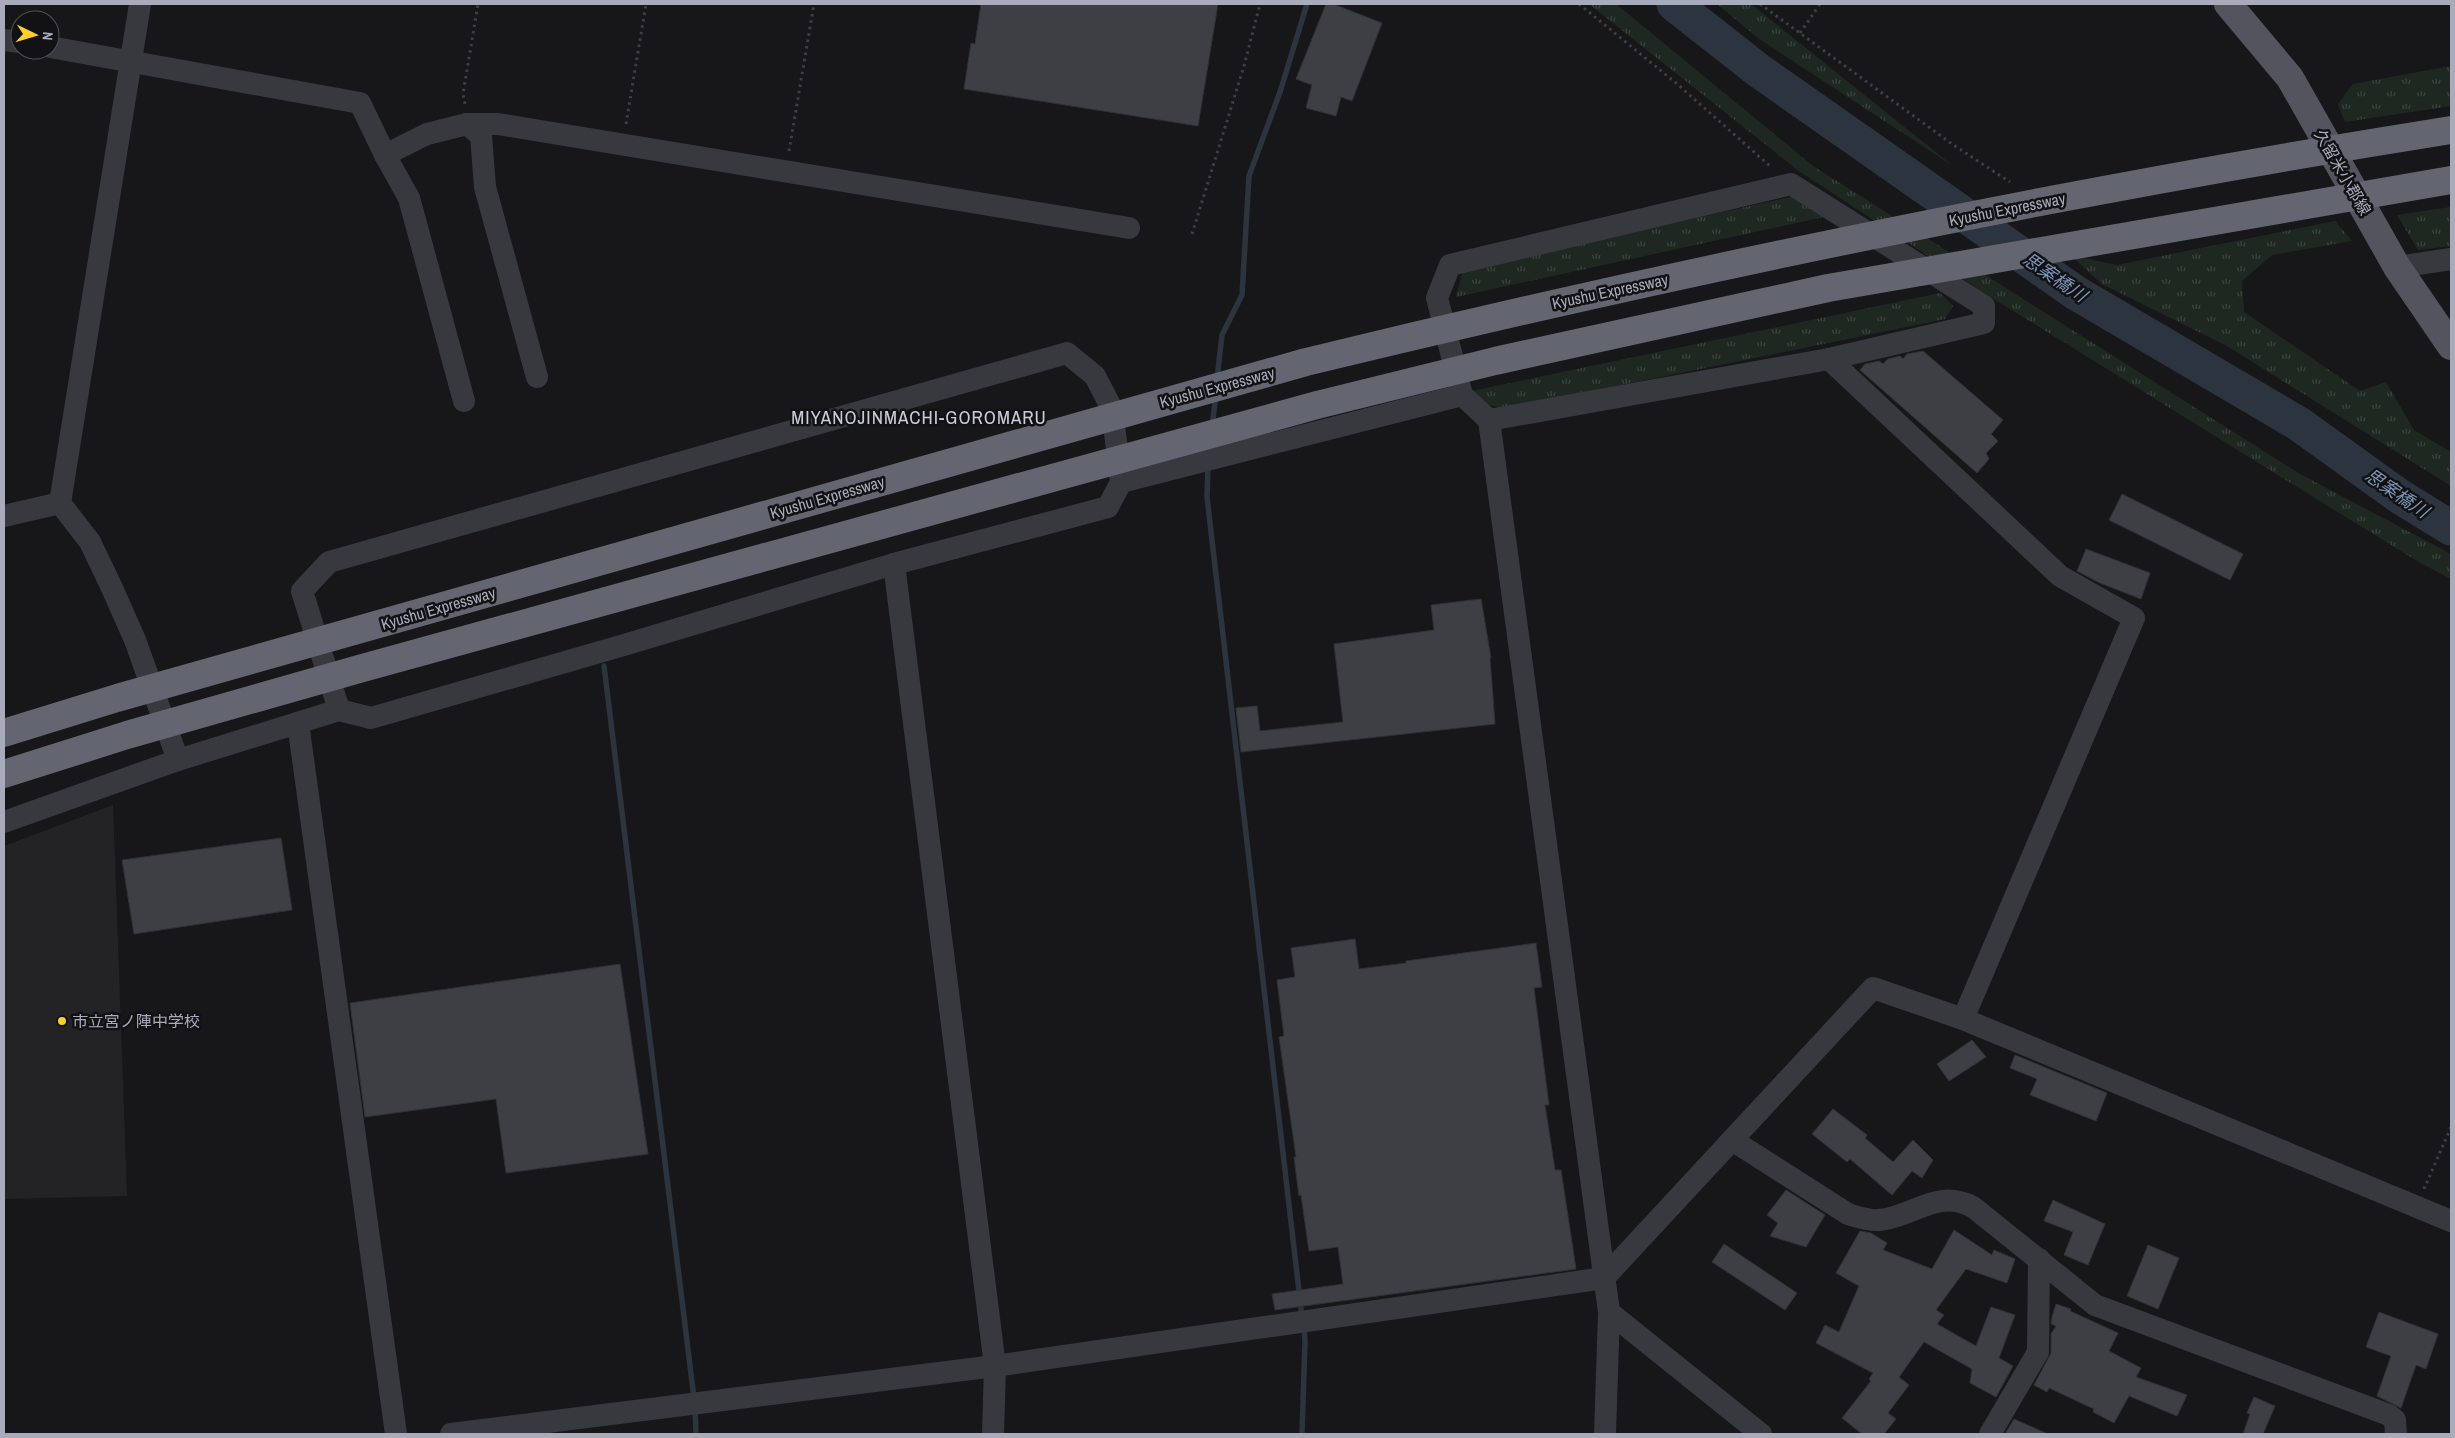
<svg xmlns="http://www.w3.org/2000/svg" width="2455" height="1438" font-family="'Archivo Narrow','Noto Sans JP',sans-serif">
<defs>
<pattern id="grass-tufts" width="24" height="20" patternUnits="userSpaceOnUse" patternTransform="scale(1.25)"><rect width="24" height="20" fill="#1e2821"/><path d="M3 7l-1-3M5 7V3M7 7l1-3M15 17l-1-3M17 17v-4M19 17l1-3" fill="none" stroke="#3c443f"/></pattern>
</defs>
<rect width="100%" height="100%" fill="#171719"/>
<path fill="#232326" d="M113 805 127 1196 4 1199V846Z"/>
<g fill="url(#grass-tufts)">
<path d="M1589 4H1616L1813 166 2300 474 2451 554V579L2417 561 1989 296 1799 171Z"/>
<path d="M1717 4H1751L1953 166 1758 38Z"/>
<path d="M2451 66V106L2345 122 2338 104 2353 84Z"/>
<path d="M1795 196 1824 217 1456 297 1463 270Z"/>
<path d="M2451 207V246L2418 250 2397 215Z"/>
<path d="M2335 221 2352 241 2272 255 2242 281 2244 312 2360 391 2386 382 2414 430 2451 452V486L2227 346 2102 284 2070 255 2117 265Z"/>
<path d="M1940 293 1953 306 1945 319 1505 409 1485 404 1472 391Z"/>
</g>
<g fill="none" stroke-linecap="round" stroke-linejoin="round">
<g stroke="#2c343f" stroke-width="5.5">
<path d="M1217 379 1222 335 1242 295 1249 176 1280 92 1307 4"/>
<path d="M1212 426 1216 395"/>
<path d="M1208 465 1207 497 1302 1317"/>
<path d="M604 666 694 1398"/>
<path d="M695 1408 696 1434"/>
<path d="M1302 1434 1305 1341 1304 1327"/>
</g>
<path stroke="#2c343f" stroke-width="35" d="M1674 4 1758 70 2076 293 2299 424 2399 496 2451 528"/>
</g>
<g fill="#3e3f44" stroke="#313136">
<path d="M981 4H1218L1198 126 964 89 971 43 975 44Z"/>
<path d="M1326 4H1333L1382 23 1352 101 1341 97 1336 116 1306 108 1312 85 1296 79Z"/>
<path d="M1923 351 2003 420 1991 434 1998 441 1986 453 1989 459 1977 473 1860 370 1865 364 1879 361 1883 364 1888 359 1900 356 1903 359 1907 354Z"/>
<path d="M2122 494 2243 554 2230 580 2109 520Z"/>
<path d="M2086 549 2150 573 2141 599 2100 583 2077 571Z"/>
<path d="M1481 599 1491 658H1490L1495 724 1241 752 1236 708 1257 706 1260 731 1343 722 1334 644 1434 630 1431 605Z"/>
<path d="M281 838 292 910 134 934 122 860Z"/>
<path d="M1355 939 1359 969 1406 963V961L1536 943 1542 987 1534 988 1549 1105H1545L1555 1170H1561L1576 1269 1275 1310 1272 1294 1343 1284 1338 1247 1309 1251 1301 1195 1299 1196 1294 1157H1296L1279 1037 1284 1036 1277 980 1295 977 1291 948Z"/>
<path d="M620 964 648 1154 506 1173 496 1099 365 1117 350 1003Z"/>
<path d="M1972 1040 1986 1057 1949 1081 1937 1064Z"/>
<path d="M2015 1055 2107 1093 2096 1121 2030 1095 2037 1079 2010 1068Z"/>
<path d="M1833 1109 1867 1135 1865 1138 1893 1162 1913 1140 1933 1160 1922 1178 1912 1171 1892 1195 1850 1159 1847 1162 1812 1134Z"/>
<path d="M1786 1190 1825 1215 1806 1247 1770 1236 1778 1223 1767 1215Z"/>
<path d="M2053 1200 2105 1224 2088 1265 2064 1255 2073 1232 2044 1221Z"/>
<path d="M1954 1230 1992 1255 1994 1250 2015 1259 2007 1283 1966 1269 1936 1310 1944 1315 1937 1324 1976 1346 1991 1307 2015 1315 1999 1358 2013 1366 1996 1397 1970 1383 1972 1369 1924 1342 1899 1377 1909 1385 1888 1413 1896 1419 1884 1434H1862L1842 1418 1871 1381 1869 1379 1873 1373 1816 1343 1825 1325 1839 1332 1859 1286 1836 1273 1860 1231 1871 1233 1887 1243 1883 1250 1932 1269Z"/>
<path d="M1724 1244 1797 1293 1785 1310 1712 1262Z"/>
<path d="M2148 1245 2179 1258 2158 1309 2127 1296Z"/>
<path d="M2056 1304 2071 1309 2070 1311 2118 1333 2109 1351 2141 1368 2136 1377 2187 1395 2177 1416 2129 1396 2114 1423 2093 1412 2094 1409 2049 1388 2047 1392 2034 1385 2051 1353V1334L2056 1326 2051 1324 2052 1317Z"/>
<path d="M2379 1312 2438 1334 2426 1369 2416 1365 2401 1408 2377 1396 2391 1356 2366 1347Z"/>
<path d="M2254 1397 2275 1406 2263 1434H2243L2250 1414 2247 1413Z"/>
<path d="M2014 1419 2048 1434H2005Z"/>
</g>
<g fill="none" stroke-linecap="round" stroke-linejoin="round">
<g stroke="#3d3f46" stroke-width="3" stroke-dasharray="2.5 4" stroke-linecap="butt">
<path d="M1579 4 1676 83 1771 167"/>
<path d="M1760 4 1952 144 2010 182"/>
<path d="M1800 33 1820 4"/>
<path d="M465 104 463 94 478 4"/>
<path d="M626 124 646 4"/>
<path d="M789 151 814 4"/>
<path d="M1192 234 1244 66 1260 4"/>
<path d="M2424 1189 2451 1127"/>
</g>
<g stroke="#38383f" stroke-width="22">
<path d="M140 4 60 503 90 542 112 588 135 640 178 760"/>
<path d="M4 40 20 42"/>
<path d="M50 47 360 103 385 155"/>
<path d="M467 124 481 136 485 187 537 377"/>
<path d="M2397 267 2451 259"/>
<path d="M1829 359 2060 576 2134 618 1963 1019"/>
<path d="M464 401 409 198 385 155 427 134 467 124H498L1129 228"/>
<path d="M1489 420 1609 1312 1605 1434"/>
<path d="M1121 482 1462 395 1489 420 1829 359 1984 323V306L1791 184 1450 265 1437 298 1462 395"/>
<path d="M4 516 60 503"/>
<path d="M894 564 995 1366 993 1434"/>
<path d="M298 723 396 1434"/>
<path d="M4 822 178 760 339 710 371 718 624 645 894 564 1108 507 1121 482 1112 409 1095 376 1067 353 329 562 302 591 339 710"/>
<path d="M1732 1140 1848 1214C1858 1217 1869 1221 1879 1220 1914 1217 1936 1188 1973 1207L2095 1305 2389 1415 2395 1420 2396 1434"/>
<path d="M1609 1312 1761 1434"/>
<path d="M451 1434 995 1366 1604 1278 1873 988 1963 1019 2451 1221"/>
<path d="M1990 1434 2038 1352 2039 1259"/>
</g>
<path stroke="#53545e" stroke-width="28" d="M2228 4 2290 78 2397 267 2451 346"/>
<g stroke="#636570" stroke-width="28">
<path d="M4 733 117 698 1306 362C1685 270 2066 191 2451 130"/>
<path d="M4 774 127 735 359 669 1317 405 1495 361 1828 288 2451 180"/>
</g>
</g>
<circle fill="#ffcf29" stroke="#121214" stroke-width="2" cx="62" cy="1021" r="5"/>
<g text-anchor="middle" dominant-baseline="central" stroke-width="5" stroke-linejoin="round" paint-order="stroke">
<g font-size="16" fill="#a8acba" stroke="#121214">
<text transform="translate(2343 172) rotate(60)">久留米小郡線</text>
<text transform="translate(2007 209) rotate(-11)">Kyushu Expressway</text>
<text transform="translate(1610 291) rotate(-12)">Kyushu Expressway</text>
<text transform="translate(1217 387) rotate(-15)">Kyushu Expressway</text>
<text transform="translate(827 497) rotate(-16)">Kyushu Expressway</text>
<text transform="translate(438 608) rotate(-16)">Kyushu Expressway</text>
</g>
<g font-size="16" fill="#a8acba" stroke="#121214" text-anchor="start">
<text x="72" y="1021">市立宮ノ陣中学校</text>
</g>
<g font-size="18" font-style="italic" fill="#7c95b9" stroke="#121214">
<text transform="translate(2055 277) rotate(34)">思案橋川</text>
<text transform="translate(2397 493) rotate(34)">思案橋川</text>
</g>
<g font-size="19" letter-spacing="1" fill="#c9cbd6" stroke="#121214">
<text x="919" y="417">MIYANOJINMACHI-GOROMARU</text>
</g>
</g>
<rect width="2455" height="1438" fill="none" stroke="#a8acba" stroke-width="10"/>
<g transform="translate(35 35) rotate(95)"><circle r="24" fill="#121214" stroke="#4e5056"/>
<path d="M0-4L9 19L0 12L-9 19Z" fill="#ffcf29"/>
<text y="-8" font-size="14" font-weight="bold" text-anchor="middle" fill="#a8acba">N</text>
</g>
</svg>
